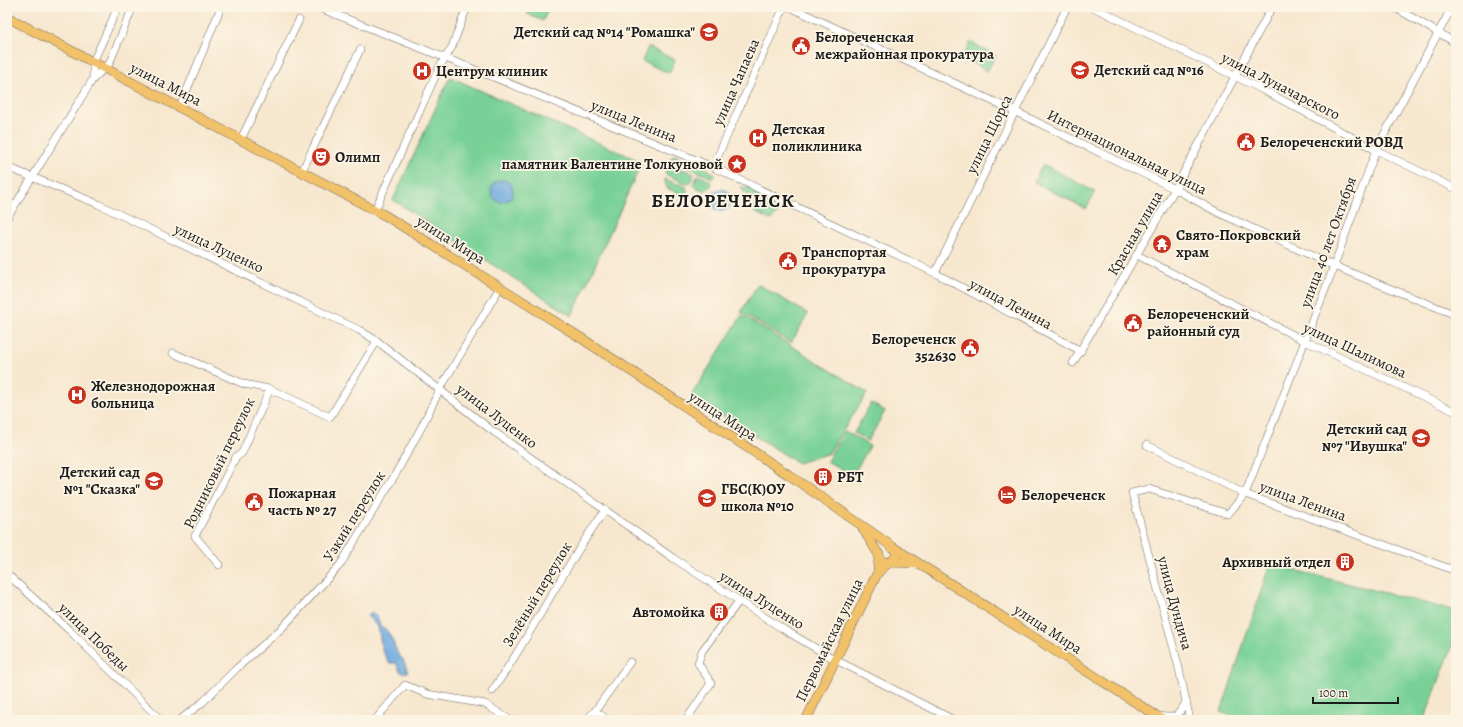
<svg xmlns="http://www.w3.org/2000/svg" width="1463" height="727" font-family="Alegreya,serif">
<rect width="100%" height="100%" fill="#fcf5e5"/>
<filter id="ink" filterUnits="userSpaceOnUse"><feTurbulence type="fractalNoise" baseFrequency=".025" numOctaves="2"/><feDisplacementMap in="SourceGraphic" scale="8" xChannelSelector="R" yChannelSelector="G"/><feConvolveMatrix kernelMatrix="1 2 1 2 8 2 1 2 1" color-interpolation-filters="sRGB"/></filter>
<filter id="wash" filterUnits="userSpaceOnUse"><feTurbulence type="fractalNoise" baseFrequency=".012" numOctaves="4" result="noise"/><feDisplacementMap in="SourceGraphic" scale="16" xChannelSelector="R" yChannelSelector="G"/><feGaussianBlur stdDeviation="0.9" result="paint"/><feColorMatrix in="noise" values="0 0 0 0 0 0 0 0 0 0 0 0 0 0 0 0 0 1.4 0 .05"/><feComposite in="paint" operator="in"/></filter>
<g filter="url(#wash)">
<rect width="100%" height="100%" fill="#f7e7cf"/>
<g fill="#79d197" stroke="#4a765a">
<path d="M530 7H549L543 21 527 14Z"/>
<path d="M971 42 996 56 987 71 962 57Z"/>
<path d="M648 47 675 60 669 73 642 61Z"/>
<path d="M450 77 642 162 572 316 393 200Z"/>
<path d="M675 155 703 166 716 175 712 178 670 159Z"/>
<path d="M668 163 694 174 691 183 687 184 665 174Z"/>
<path d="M1043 164 1095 192 1086 209 1034 182Z"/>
<path d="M698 175 710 181 712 185 705 191 695 187 693 184Z"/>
<path d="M664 179 686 187 687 191 685 196 667 188Z"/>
<path d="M741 187 752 188 781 202 782 210 745 193Z"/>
<path d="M756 202 778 213 771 220 754 212 753 208Z"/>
<path d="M758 284 808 314 791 343 741 312Z"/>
<path d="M742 315 867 393 829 453 798 463 691 396Z"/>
<path d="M871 403 885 411 868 441 854 433Z"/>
<path d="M845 431 870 446 852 476 827 461Z"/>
<path d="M1270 564 1456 611V636L1424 720H1242L1221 712Z"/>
</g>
<g fill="#6da9de" stroke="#44627d">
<circle cx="502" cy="191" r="11"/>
<circle cx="721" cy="200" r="11"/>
<path d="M372 612 378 618 380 626C391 629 394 647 399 656L403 659 408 672 403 673 400 671 396 663H389L382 650 378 627 367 616Z"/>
</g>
</g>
<g filter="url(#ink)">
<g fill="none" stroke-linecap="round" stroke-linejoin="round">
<defs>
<g id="minor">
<path d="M317 7 491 76 713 167 935 273 1081 351"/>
<path d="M790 7 1014 111 1175 189 1217 212 1334 266 1456 315"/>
<path d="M1093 7 1263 90 1376 150 1456 189"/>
<path d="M1394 7 1456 43"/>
<path d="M93 79V62L118 7"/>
<path d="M180 107 221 7"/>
<path d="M241 139 299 20"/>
<path d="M7 167 98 204 359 330 377 341 490 429 673 558 783 629 834 659 954 720"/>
<path d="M713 167 784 7"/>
<path d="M302 171 360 50"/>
<path d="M375 210 439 68 452 47 467 7"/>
<path d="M7 218 93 79 109 64 133 7"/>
<path d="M1137 255 1305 341 1456 412"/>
<path d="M935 273 1067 7"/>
<path d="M173 353 244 384 270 389"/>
<path d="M1073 363 1175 189 1272 7"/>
<path d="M1147 445 1245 494 1456 571"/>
<path d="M219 565 195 536 236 457 242 453 270 389 330 417 377 341"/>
<path d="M7 574 70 631 161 720"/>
<path d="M492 691C533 633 563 568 605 510"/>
<path d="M595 711 608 720"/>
<path d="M1158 716C1175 719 1178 717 1186 702"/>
<path d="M180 720 203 702 237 668 282 628 340 565 395 475 420 430 440 389 500 287"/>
<path d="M375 720 405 685 427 694 485 704 510 720"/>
<path d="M586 720 595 711 630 662"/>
<path d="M686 720 711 683 698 663 702 651 739 601"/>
<path d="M1190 720 1178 664 1132 493 1149 489 1228 514 1245 494 1330 277 1376 150 1452 7"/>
</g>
<g id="major">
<path d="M7 17 386 216 578 336 789 475 893 547 1163 720"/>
<path d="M879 554 880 559 884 562 917 563"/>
<path d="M878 572 896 557V550L891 547"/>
<path d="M806 720 878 572 879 555 863 529"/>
</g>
</defs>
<use href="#minor" stroke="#69635b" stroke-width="8"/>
<use href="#major" stroke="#69635b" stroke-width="10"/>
<use href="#minor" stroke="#fff" stroke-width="7"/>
<use href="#major" stroke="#f2c26a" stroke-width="9"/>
</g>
</g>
<defs>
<symbol id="school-disc" viewBox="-11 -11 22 22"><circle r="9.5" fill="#c8321e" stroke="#fcf5e5"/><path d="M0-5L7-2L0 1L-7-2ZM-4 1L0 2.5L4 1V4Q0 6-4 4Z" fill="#fff"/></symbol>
<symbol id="civic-disc" viewBox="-11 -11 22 22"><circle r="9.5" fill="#c8321e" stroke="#fcf5e5"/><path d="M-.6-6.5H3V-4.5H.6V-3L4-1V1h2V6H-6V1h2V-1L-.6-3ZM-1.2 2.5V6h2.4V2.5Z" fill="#fff"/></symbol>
<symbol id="hospital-disc" viewBox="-11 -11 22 22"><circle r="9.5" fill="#c8321e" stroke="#fcf5e5"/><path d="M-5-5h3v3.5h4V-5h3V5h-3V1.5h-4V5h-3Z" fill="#fff"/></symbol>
<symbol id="theatre-disc" viewBox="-11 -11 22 22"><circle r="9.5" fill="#c8321e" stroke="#fcf5e5"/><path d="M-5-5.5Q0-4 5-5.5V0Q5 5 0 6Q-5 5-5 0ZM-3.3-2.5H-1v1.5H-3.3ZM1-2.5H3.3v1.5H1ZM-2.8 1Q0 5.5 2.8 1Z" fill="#fff"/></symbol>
<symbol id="sight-disc" viewBox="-11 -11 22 22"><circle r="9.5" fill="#c8321e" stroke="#fcf5e5"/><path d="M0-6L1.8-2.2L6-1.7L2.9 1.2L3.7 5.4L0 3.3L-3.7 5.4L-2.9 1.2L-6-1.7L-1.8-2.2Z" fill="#fff"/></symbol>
<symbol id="temple-disc" viewBox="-11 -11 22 22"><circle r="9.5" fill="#c8321e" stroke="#fcf5e5"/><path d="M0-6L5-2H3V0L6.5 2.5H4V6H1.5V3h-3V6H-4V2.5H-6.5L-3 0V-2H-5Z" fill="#fff"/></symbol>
<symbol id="building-disc" viewBox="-11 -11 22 22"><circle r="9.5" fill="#c8321e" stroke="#fcf5e5"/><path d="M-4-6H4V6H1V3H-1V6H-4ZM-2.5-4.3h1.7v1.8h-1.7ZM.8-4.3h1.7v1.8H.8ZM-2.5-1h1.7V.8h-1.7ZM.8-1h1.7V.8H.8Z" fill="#fff"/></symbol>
<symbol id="hotel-disc" viewBox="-11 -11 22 22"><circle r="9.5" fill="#c8321e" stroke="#fcf5e5"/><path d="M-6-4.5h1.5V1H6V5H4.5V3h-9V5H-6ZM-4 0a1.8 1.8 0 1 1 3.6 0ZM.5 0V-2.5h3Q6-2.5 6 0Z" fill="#fff"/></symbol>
</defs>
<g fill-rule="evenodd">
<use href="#school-disc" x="698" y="21" width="22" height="22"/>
<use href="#civic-disc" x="790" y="35" width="22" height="22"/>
<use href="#school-disc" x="1069" y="59" width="22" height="22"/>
<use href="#hospital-disc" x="411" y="60" width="22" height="22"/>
<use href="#hospital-disc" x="747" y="127" width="22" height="22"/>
<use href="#civic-disc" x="1235" y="131" width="22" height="22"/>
<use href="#theatre-disc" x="310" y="146" width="22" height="22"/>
<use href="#sight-disc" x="726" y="153" width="22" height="22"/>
<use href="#temple-disc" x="1151" y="233" width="22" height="22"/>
<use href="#civic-disc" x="777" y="250" width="22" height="22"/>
<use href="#civic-disc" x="1122" y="312" width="22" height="22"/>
<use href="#civic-disc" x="959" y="337" width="22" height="22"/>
<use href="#hospital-disc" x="66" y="384" width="22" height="22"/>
<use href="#school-disc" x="1410" y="427" width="22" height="22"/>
<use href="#building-disc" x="812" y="466" width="22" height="22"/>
<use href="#school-disc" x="143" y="470" width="22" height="22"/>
<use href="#hotel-disc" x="996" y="484" width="22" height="22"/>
<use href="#school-disc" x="696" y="487" width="22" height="22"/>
<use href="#civic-disc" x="243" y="491" width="22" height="22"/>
<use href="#building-disc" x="1334" y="551" width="22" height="22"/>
<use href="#building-disc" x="708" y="601" width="22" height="22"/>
</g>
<g text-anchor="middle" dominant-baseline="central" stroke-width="3.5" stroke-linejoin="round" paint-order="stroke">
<g font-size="15" font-weight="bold" fill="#1c1c1c" stroke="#fcf5e5" text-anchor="start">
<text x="695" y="32" text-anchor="end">Детский сад №14 "Ромашка"</text>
<text x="815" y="37">Белореченская<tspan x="815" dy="17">межрайонная прокуратура</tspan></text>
<text x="1094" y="70">Детский сад №16</text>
<text x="436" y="71">Центрум клиник</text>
<text x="772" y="129">Детская<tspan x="772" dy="17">поликлиника</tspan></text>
<text x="1260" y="142">Белореченский РОВД</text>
<text x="335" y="157">Олимп</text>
<text x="723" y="164" text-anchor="end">памятник Валентине Толкуновой</text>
<text x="1176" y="235">Свято-Покровский<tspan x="1176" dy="17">храм</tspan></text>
<text x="802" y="252">Транспортая<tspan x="802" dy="17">прокуратура</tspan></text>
<text x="1147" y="314">Белореченский<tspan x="1147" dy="17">районный суд</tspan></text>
<text x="956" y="339" text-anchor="end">Белореченск<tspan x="956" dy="17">352630</tspan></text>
<text x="91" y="386">Железнодорожная<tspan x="91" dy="17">больница</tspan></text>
<text x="1407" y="429" text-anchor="end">Детский сад<tspan x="1407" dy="17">№7 "Ивушка"</tspan></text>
<text x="140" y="472" text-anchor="end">Детский сад<tspan x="140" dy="17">№1 "Сказка"</tspan></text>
<text x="837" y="477">РБТ</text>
<text x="721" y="489">ГБС(К)ОУ<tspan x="721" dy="17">школа №10</tspan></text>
<text x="268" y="493">Пожарная<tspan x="268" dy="17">часть № 27</tspan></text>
<text x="1021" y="495">Белореченск</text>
<text x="1331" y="562" text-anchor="end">Архивный отдел</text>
<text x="705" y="612" text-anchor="end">Автомойка</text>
</g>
<g font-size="15" fill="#1c1c1c" stroke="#fcf5e5">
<text transform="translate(736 82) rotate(-66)">улица Чапаева</text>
<text transform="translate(166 84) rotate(27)">улица Мира</text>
<text transform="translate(1281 86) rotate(27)">улица Луначарского</text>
<text transform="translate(634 121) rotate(22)">улица Ленина</text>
<text transform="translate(989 134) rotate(-64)">улица Щорса</text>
<text transform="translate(1127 152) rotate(26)">Интернациональная улица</text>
<text transform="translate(1135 233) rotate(-60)">Красная улица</text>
<text transform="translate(451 240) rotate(32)">улица Мира</text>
<text transform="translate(1328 242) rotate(-70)">улица 40 лет Октября</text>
<text transform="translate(219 248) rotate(25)">улица Луценко</text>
<text transform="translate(1011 304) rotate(28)">улица Ленина</text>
<text transform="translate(1355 350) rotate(25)">улица Шалимова</text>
<text transform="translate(497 416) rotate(37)">улица Луценко</text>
<text transform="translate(723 416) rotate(33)">улица Мира</text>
<text transform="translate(219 463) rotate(-64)">Родниковый переулок</text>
<text transform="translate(1303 501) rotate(20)">улица Ленина</text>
<text transform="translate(354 516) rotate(-58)">Узкий переулок</text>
<text transform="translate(537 594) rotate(-59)">Зелёный переулок</text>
<text transform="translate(762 600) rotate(32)">улица Луценко</text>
<text transform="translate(1175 603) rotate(75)">улица Дундича</text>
<text transform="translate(1048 629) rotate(33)">улица Мира</text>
<text transform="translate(94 637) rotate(44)">улица Победы</text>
<text transform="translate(829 640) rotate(-64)">Первомайская улица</text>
</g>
<g font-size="19" font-weight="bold" letter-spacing="1" fill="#1c1c1c" stroke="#fcf5e5">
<text x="723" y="201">БЕЛОРЕЧЕНСК</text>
</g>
</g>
<rect width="1463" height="727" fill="none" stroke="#fcf5e5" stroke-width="24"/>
<path d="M1313 697v6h85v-6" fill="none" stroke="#1c1c1c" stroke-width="2"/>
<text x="1319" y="697" font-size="12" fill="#1c1c1c" stroke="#fcf5e5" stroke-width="3" paint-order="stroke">100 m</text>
</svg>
